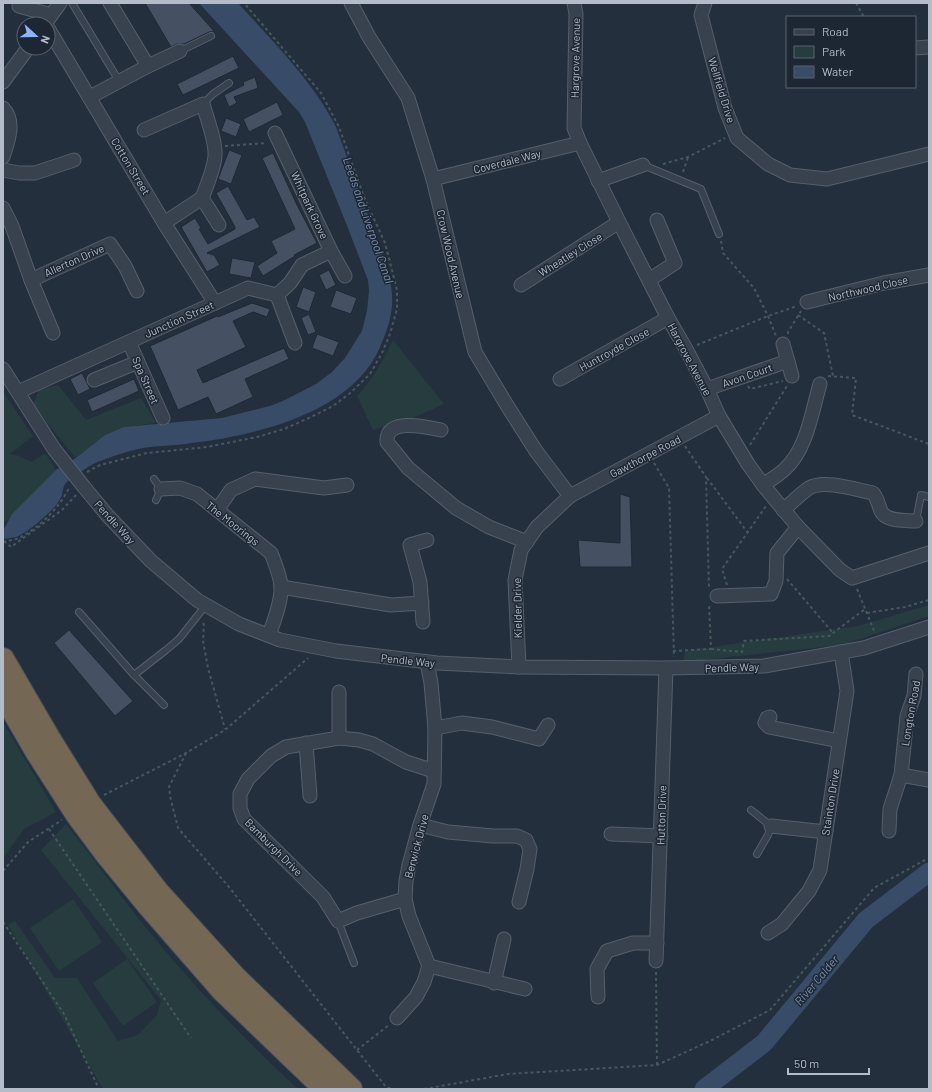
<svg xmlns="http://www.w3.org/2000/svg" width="932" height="1092" font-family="Barlow,sans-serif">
<rect width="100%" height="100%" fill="#242f3e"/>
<g fill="#263c3f">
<path d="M393 340 444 404 411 419 373 430 357 396C373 379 383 361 393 340Z"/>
<path d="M58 385 86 420 141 398 156 423 124 427 105 435 76 458 33 406 39 389Z"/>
<path d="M3 392 33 436 10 454 18 456 32 462 45 453 56 470 12 514 8 520 3 522Z"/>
<path d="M929 605V616L842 645 683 662 685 651 858 626Z"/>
<path d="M3 722 56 812 24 829 3 858Z"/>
<path d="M66 824C94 859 120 896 148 930 194 987 245 1040 298 1089H103L8 925 15 921 55 978H77L118 1041 138 1035 157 1015 161 1000 41 850Z"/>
<path d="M73 899 102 942 59 971 30 928Z"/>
<path d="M127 959 157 1002 123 1026 93 983Z"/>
</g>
<path fill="#394c67" d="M199 3H238C273 42 312 80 336 127L387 268C396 300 393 317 380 347 352 413 257 435 192 443 174 446 156 445 138 449 124 452 108 458 95 463 89 466 69 479 65 484 62 489 63 496 59 501 54 510 26 534 16 537 12 538 8 538 4 539L3 531 12 514 56 470 76 458 105 435 124 427 222 418 270 406 283 401 316 384 332 372 345 358 362 331 367 311 369 291 368 280 346 223 305 122 299 112Z"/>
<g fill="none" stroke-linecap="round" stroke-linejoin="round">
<path stroke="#394c67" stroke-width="19" d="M704 1089 764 1043 866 920 929 872"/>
</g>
<g fill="#455162" stroke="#1f2835">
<path d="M145 3H189L214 31 209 32 184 44H177L171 47Z"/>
<path d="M233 56 239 68 183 95 177 84Z"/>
<path d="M255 77 258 88 234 97 237 103 229 107 224 95 244 85 243 82Z"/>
<path d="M277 102 283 115 249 132 243 119Z"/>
<path d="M226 118 241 124 236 137 221 131Z"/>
<path d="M229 150 242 155 231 184 218 179Z"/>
<path d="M273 153 296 203 317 243 294 255 295 256 263 276 257 266 277 253 271 241 295 229 262 158Z"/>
<path d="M228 186 247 220 254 217 260 227 207 253 214 255 220 265 207 272 181 227 195 218 201 228 199 229 208 244 235 229V227L216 193Z"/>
<path d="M232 258 255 262 251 278 229 274Z"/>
<path d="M329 270 336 285 326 290 319 275Z"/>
<path d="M303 287 316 292 309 312 296 307Z"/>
<path d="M336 290 357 298 351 314 330 307Z"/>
<path d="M252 303 270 309 267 317 253 312 233 321 246 347 197 370 203 383 284 348 289 359 245 379 253 397 216 414 208 397 178 410 150 346 217 316 218 317Z"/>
<path d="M309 314 316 332 308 335 301 318Z"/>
<path d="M317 334 339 342 333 356 312 348Z"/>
<path d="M82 373 90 389 78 395 70 379Z"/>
<path d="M134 379 139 391 92 412 87 400Z"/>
<path d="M620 494 630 497 632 567H580L578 540 620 543Z"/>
<path d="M69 630 133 701 115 716 54 643Z"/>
</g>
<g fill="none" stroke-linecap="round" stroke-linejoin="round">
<defs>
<g id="service">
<path d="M72 3 119 81"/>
<path d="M180 51 211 36"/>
<path d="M203 104 213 94 229 83"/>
<path d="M643 165 701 189 719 234"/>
<path d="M154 479 161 489 156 500"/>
<path d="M916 521 921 495 929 497"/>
<path d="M79 612 134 675"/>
<path d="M164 705 134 675 166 650 179 639 206 605"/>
<path d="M751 810 771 826 768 835 757 854"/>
<path d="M338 921 354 963"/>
</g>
<g id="minor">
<path d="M110 3 148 66"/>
<path d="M351 3 369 37 408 98 433 179 475 352 508 407 536 451 570 496"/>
<path d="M574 3 576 14 574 128 580 143 619 222 668 318 686 349 707 389 719 416 748 464 763 485 798 527 840 570 852 578 929 553"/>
<path d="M705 3 701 15 725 108 737 138 768 164 790 175 827 179 929 154"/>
<path d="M19 6 51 15"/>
<path d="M47 21 60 3"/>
<path d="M48 28 164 223 215 303"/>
<path d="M915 48 929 47"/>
<path d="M3 82 28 48"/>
<path d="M90 97 148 66 180 51"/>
<path d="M3 108C16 121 8 142 3 157"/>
<path d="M144 130 203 104C207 119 216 141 215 156 214 169 207 185 202 198L219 225"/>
<path d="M275 133 331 251 345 276"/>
<path d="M3 170 19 173H35L74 160"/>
<path d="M433 179 580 143"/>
<path d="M598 181 643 165"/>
<path d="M3 208 12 226 31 280 53 333"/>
<path d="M164 223 202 198"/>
<path d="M31 280 110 244 125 266 137 291"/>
<path d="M649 280 675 263 657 220"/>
<path d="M521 285 619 222"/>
<path d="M277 295 295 343"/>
<path d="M807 302 884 283 929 275"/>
<path d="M129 342 163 418"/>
<path d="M783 344 792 376"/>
<path d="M3 369 54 449"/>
<path d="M560 379 668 318"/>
<path d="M94 380 138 362"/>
<path d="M707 389 788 361"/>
<path d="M18 392 248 288 277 295 290 283 302 265 331 251"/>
<path d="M441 430C427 427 385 417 387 442L408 468 456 508 489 527 527 542"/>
<path d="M763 485C770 480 779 475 785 469 807 449 812 411 820 384"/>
<path d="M84 487 108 516 151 561 197 600 239 624 280 640 336 651 437 663 519 667 666 668 764 666 864 648 929 627"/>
<path d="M161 489 180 488 197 494 271 553C275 563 280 575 281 586 282 601 274 621 269 635"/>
<path d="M217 510 231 490 255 479 324 488 347 485"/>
<path d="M783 510C792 503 800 494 809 488 824 479 857 490 873 493 878 499 878 504 881 511 886 522 905 520 916 521"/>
<path d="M281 587 391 605 422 603"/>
<path d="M717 596 771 594 776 581 777 553 798 527"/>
<path d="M423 622 420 582 410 545 427 540"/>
<path d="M519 667 515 580 521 550 537 527 570 496 719 416"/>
<path d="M770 717 767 718 765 723 769 727 839 741"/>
<path d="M435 728 462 723 492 727 539 739 548 725"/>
<path d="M339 738V692"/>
<path d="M306 743 310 796"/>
<path d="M901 775 929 780"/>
<path d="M420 825 448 832 493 836H517L526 840 530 849 527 869 519 902"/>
<path d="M771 826 826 832"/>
<path d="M889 831 890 809 901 775 907 716 914 696 916 674"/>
<path d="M611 834 661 836"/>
<path d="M405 899 357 913 338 921 323 897 244 819 240 808V794L248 779 271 756 286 747 339 738 359 740 373 744 406 762 434 771"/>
<path d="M768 933 782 924 809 891 820 870 847 691 841 652"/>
<path d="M656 961 666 668"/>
<path d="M429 966 525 989"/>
<path d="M494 983 504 939"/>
<path d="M598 997 597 969 607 951 633 943H657"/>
<path d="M397 1018 416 997 424 982 429 966 409 916 405 899 406 881 409 865 420 825 434 784 435 728 431 683 427 662"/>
</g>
<g id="motorway">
<path d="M3 659 49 738 90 804 158 892 235 977 351 1089"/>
<path d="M3 694 36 751 77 815 106 854 147 904 222 990 325 1089"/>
</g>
</defs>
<use href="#service" stroke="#565f6c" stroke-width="8"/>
<use href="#minor" stroke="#565f6c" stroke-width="15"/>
<use href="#motorway" stroke="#434c59" stroke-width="24"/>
<g stroke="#44595c" stroke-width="2" stroke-dasharray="3 3" stroke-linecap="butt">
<path d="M856 3 864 17"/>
<path d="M225 146 267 143"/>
<path d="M663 164 688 157 725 138"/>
<path d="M683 172 688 157"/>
<path d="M721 241 723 253 754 288 768 316 776 336"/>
<path d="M798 315 824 333 833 376"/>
<path d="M788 334V332L801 311"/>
<path d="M697 345 768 316 797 306"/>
<path d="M828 376 856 378 852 415 929 444"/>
<path d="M748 386 750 389 783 381"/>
<path d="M750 445 787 386"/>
<path d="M685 446 706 477 709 587"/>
<path d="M654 463 669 488 674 657"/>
<path d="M87 472 100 465 147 453 207 447 257 437 284 429 311 417 333 406 349 394 370 374 382 353 390 334 397 309V290L385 243 364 197 339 127 321 93 244 3"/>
<path d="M707 478 748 533"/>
<path d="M4 541 11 547 62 510 76 495"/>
<path d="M3 542C9 540 16 540 21 537 41 526 59 508 69 488"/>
<path d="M787 579 833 633"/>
<path d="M727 585 722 569 766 506"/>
<path d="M857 589 875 633"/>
<path d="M867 613 905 607 929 600"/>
<path d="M203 623 204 625 203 641 208 668 225 729"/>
<path d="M711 649 742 652 744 641 829 636 865 609"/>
<path d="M673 651 711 649 709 604"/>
<path d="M186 753 169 787 170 796 178 828 229 887 386 1087 392 1089"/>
<path d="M104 795 186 753 225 730 308 658"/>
<path d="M49 829 191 1038"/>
<path d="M3 871 28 842 62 820"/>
<path d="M3 922 64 1014 99 1089"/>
<path d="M656 972 657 1065"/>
<path d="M357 1050 389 1025"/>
<path d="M424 1089 508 1074 657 1065 710 1041 770 1010 874 888 925 860 929 859"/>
</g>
<use href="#service" stroke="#38414e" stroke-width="6"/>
<use href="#minor" stroke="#38414e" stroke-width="13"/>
<use href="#motorway" stroke="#746855" stroke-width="22"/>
<defs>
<path id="minor-bridge" d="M54 449 84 487"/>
</defs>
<use href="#minor-bridge" stroke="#565f6c" stroke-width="15" stroke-linecap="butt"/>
<use href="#minor-bridge" stroke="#38414e" stroke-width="13"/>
</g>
<g text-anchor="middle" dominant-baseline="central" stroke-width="3" stroke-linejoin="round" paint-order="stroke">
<g font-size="11" fill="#b4bcc9" stroke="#1d2633">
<text transform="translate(575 58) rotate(-89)">Hargrove Avenue</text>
<text transform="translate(722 90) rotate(73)">Wellfield Drive</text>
<text transform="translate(507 161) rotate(-14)">Coverdale Way</text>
<text transform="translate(131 166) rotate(59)">Cotton Street</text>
<text transform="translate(310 205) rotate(65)">Whitpark Grove</text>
<text transform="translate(451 254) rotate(77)">Crow Wood Avenue</text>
<text transform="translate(570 254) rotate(-32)">Wheatley Close</text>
<text transform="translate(74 260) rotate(-24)">Allerton Drive</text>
<text transform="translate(868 288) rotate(-13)">Northwood Close</text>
<text transform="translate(179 319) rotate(-24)">Junction Street</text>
<text transform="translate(614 349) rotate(-29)">Huntroyde Close</text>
<text transform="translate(690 359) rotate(62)">Hargrove Avenue</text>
<text transform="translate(747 375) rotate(-19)">Avon Court</text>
<text transform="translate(146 380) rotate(66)">Spa Street</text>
<text transform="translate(645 456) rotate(-28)">Gawthorpe Road</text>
<text transform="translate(115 522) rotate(48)">Pendle Way</text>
<text transform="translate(233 523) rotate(38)">The Moorings</text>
<text transform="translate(517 608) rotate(-91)">Kielder Drive</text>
<text transform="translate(408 660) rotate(6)">Pendle Way</text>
<text transform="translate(732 667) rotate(-2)">Pendle Way</text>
<text transform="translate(910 713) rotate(-80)">Longton Road</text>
<text transform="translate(830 802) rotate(-81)">Stainton Drive</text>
<text transform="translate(661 815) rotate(-88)">Hutton Drive</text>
<text transform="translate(416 846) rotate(-75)">Berwick Drive</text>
<text transform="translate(274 847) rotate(45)">Bamburgh Drive</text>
</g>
<g font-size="12" font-style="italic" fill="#7c92b1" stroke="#1d2633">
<text transform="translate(369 220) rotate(71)">Leeds and Liverpool Canal</text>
<text transform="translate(816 980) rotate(-50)">River Calder</text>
</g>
</g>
<rect width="932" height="1092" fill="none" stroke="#b4bcc9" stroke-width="8"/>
<rect x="786" y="16" width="130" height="72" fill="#1d2633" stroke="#59626f"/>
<rect x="794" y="29" width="20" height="6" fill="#38414e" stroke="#59626f"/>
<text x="822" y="36" font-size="12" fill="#b4bcc9">Road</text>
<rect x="794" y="46" width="20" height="12" fill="#263c3f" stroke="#59626f"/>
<text x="822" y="56" font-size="12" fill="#b4bcc9">Park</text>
<rect x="794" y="66" width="20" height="12" fill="#394c67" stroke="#59626f"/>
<text x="822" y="76" font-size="12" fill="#b4bcc9">Water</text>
<g transform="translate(36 36) rotate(111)"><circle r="19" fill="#1d2633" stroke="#59626f"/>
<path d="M0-3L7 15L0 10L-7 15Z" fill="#8ab4f8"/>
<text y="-6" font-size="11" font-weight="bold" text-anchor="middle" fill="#b4bcc9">N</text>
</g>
<path d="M788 1068v6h81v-6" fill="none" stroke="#b4bcc9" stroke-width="2"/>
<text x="794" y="1068" font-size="12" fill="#b4bcc9" stroke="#1d2633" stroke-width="3" paint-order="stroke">50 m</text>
</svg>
